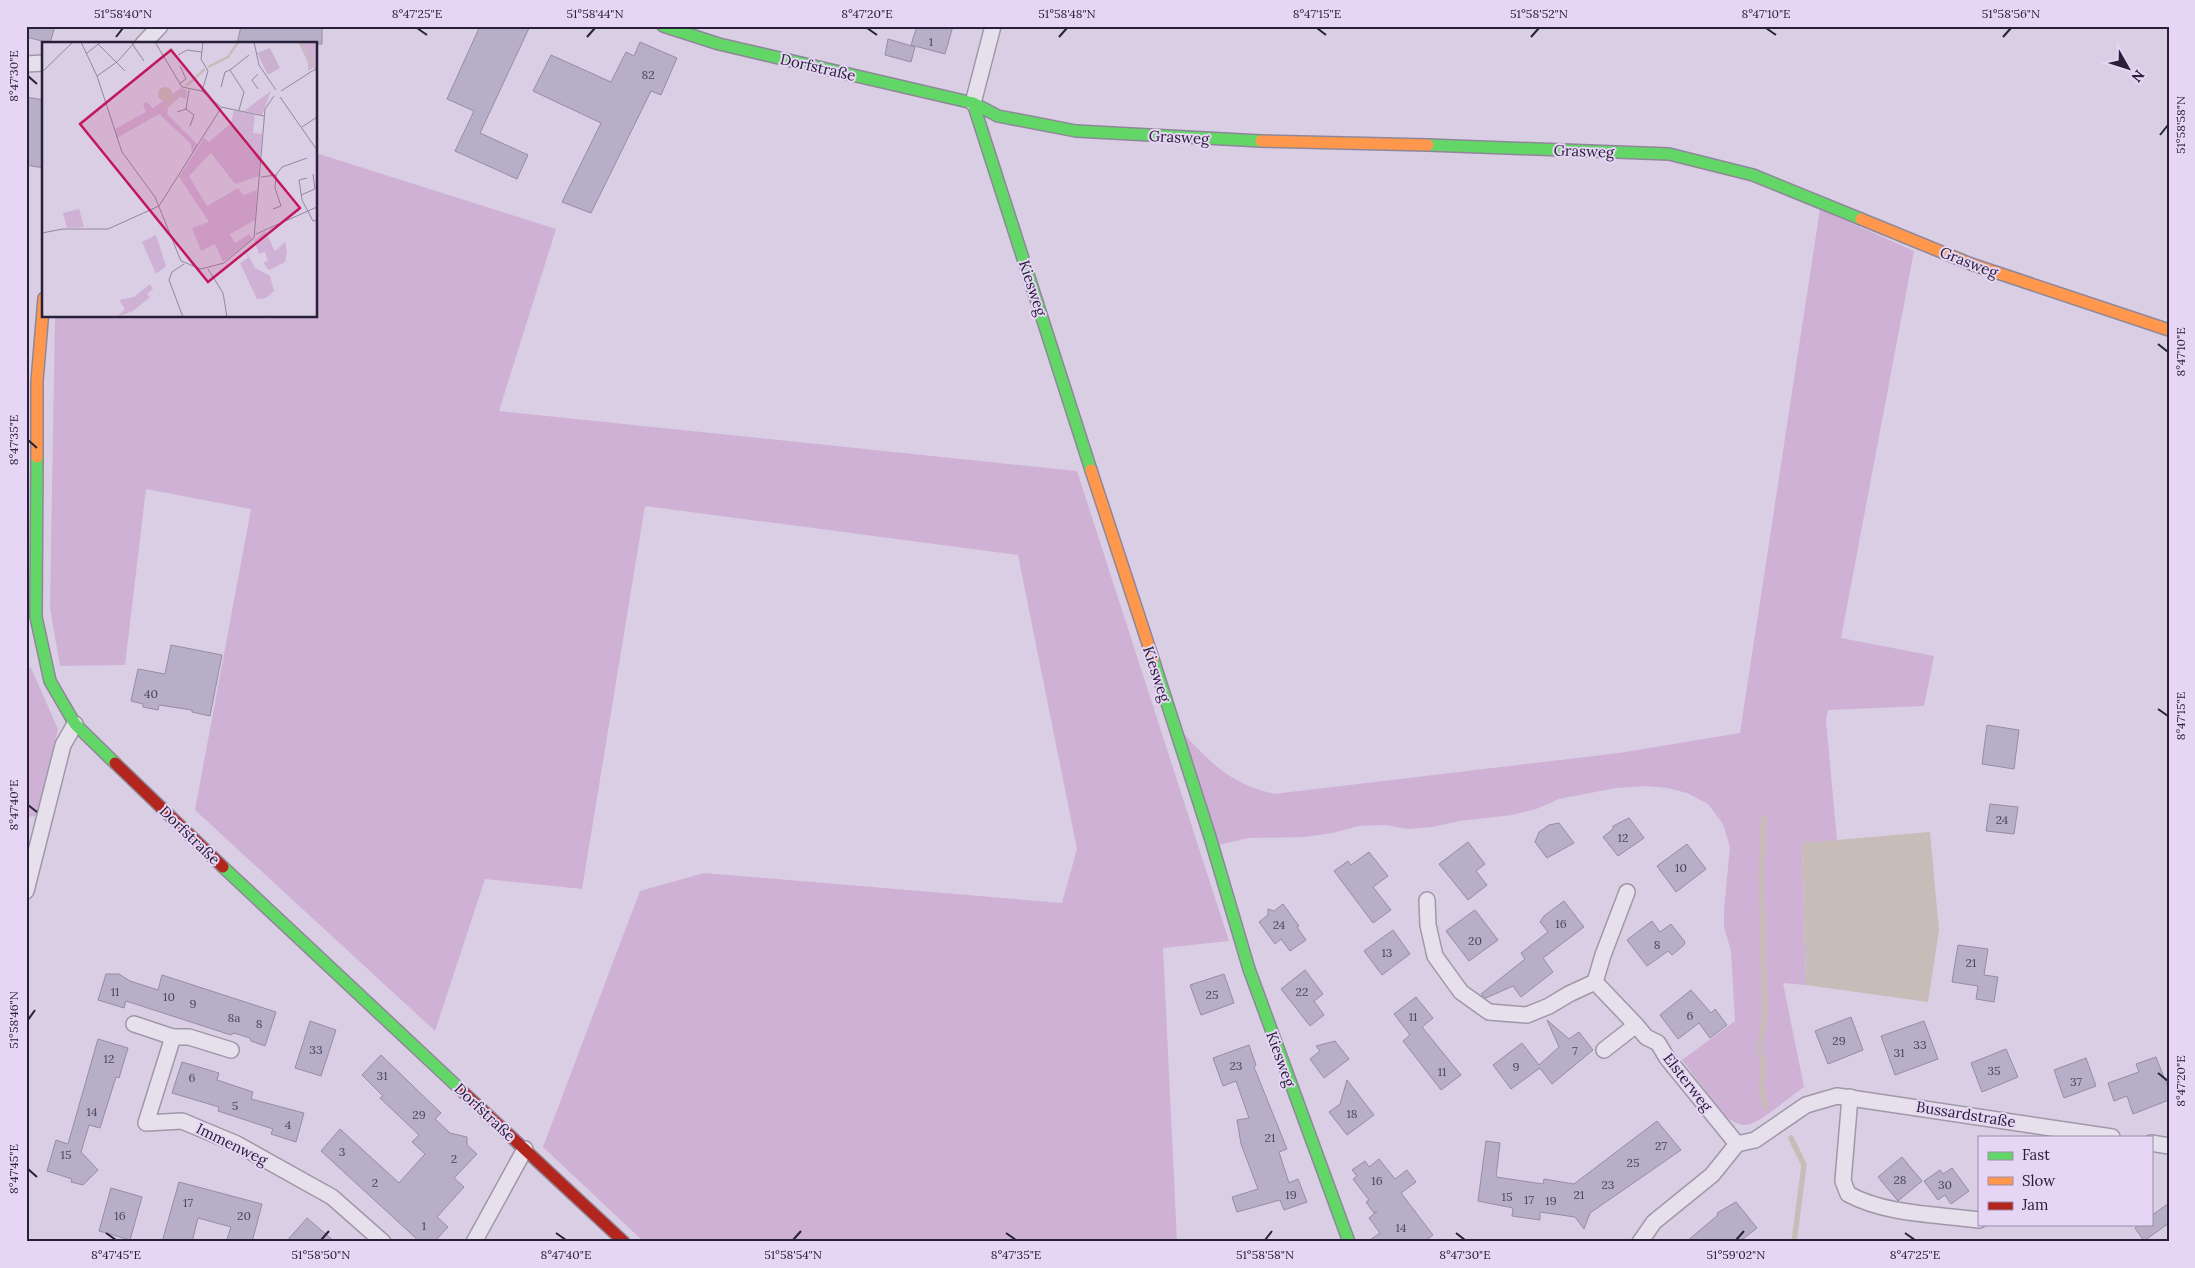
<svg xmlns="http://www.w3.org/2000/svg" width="2195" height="1268" font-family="Lora,serif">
<rect width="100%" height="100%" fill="#d9cee4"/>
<g fill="#cfb1d6">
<path d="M316 153 556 229 499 411 1077 471 1229 941 1163 948 1177 1242H644L543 1147 640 891 704 873 1062 903 1077 849 1018 555 645 506 582 889 485 879 435 1031 195 810 251 509 146 489 125 665 60 666 50 608 55 316H262L271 319 272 316H316Z"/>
<path d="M1820 209 1914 251 1841 638 1934 656 1924 706 1828 710 1826 720 1837 840 1802 843 1806 985 1783 983 1804 1087C1790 1096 1758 1126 1743 1125 1736 1124 1731 1120 1725 1116L1682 1060 1735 1021 1731 951 1724 927V909L1730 847 1723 824 1708 804 1687 793 1667 788 1647 786 1616 788 1559 799 1536 809 1512 815 1459 821 1433 827 1408 829 1385 825 1359 826 1332 833 1305 837 1249 838 1218 845 1183 733C1214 766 1230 783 1274 794L1619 753 1740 733Z"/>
<path d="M26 666 31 668 58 729 38 816 26 817Z"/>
</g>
<path fill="#c8bcb9" d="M1930 832 1939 930 1928 1002 1806 985 1802 843Z"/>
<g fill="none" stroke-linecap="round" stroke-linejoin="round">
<g stroke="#c8bcb9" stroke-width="5.5">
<path d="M1764 818 1761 874 1765 1013 1759 1050 1764 1062 1761 1088 1766 1108"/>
<path d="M1791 1138 1804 1165 1794 1242"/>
</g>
</g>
<g fill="#b7afc8" stroke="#958da4">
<path d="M26 26H55L50 43 26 37Z"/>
<path d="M241 26H322V44H237Z"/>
<path d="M480 26H530L480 133 528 155 517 179 455 151 474 111 447 99Z"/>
<path d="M917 26H953L945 54 911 45Z"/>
<path d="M888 39 915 47 911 62 885 55Z"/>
<path d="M640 42 677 58 661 95 651 91 591 213 562 202 601 123 533 91 551 55 611 82 626 52 634 56Z"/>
<path d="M26 97 44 100V168L26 165Z"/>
<path d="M171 645 222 655 210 716 192 712V710L159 705 158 710 143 707V704L131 701 138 669 165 674Z"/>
<path d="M1987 725 2019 730 2014 769 1982 764Z"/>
<path d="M1990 804 2018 807 2014 834 1986 831Z"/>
<path d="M1629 818 1644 838 1618 856 1603 837 1613 829V826Z"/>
<path d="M1559 823 1574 843 1547 858 1535 842 1539 832 1549 825Z"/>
<path d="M1468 842 1485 864 1476 871 1487 885 1468 900 1439 864Z"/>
<path d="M1687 844 1706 869 1676 892 1657 866Z"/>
<path d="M1369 852 1388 876 1373 887 1391 910 1373 923 1334 871 1348 861 1351 865Z"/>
<path d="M1564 901 1584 927 1543 958 1553 972 1521 997 1513 986 1486 998 1483 996 1481 994 1525 959 1521 953 1548 932 1540 922 1544 916Z"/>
<path d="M1283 904 1299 926 1297 927 1306 940 1290 951 1281 939 1275 944 1259 922 1268 915V909L1274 911Z"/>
<path d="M1475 910 1498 940 1469 961 1446 931Z"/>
<path d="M1652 921 1660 932 1671 924 1685 942 1684 945 1672 955 1668 951 1647 966 1627 940Z"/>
<path d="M1393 930 1410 954 1382 975 1364 951Z"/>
<path d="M1958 945 1988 949 1984 975 1998 977 1994 1002 1976 999 1978 986 1952 982Z"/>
<path d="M1305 970 1323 994 1314 1001 1324 1015 1310 1026 1281 989Z"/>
<path d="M106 974H119L130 981 158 990 162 975 276 1012 265 1046 251 1041 250 1038 234 1033 231 1035 126 1001 124 1008 98 1000Z"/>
<path d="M1224 974 1234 1003 1201 1015 1190 985Z"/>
<path d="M1691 990 1711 1013 1715 1009 1727 1025 1710 1038 1699 1023 1678 1039 1660 1015Z"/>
<path d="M1416 997 1433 1018 1422 1027 1461 1075 1441 1090 1403 1041 1410 1035 1394 1014Z"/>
<path d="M1851 1017 1863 1050 1828 1064 1815 1031Z"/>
<path d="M1547 1020 1569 1039 1579 1032 1593 1050 1552 1084 1540 1068 1511 1089 1493 1065 1522 1043 1539 1065 1559 1047Z"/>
<path d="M310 1021 336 1030 321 1076 295 1068Z"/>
<path d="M1924 1021 1938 1059 1895 1075 1881 1036Z"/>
<path d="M98 1039 128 1048 119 1078 116 1077 100 1128 89 1125 81 1152 98 1170 83 1185 71 1182 72 1179 47 1171 56 1140 68 1144Z"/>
<path d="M1335 1041 1349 1059 1324 1078 1310 1059 1320 1051 1316 1046Z"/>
<path d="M1249 1045 1256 1065 1254 1067 1287 1149 1279 1152 1289 1183 1298 1179 1307 1202 1284 1210 1280 1200 1237 1212 1232 1197 1258 1189 1241 1144 1237 1120 1249 1118 1236 1081 1223 1086 1213 1058Z"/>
<path d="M2006 1049 2018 1077 1982 1092 1971 1063Z"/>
<path d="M381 1055 441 1113 435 1119 450 1133 467 1137V1145L477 1154 454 1178 464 1187 437 1217 448 1227 434 1242H420L321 1151 340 1129 399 1183 425 1154 412 1142 419 1135 380 1098 383 1096 362 1075Z"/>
<path d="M2156 1057 2169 1090V1100L2133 1114 2127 1096 2114 1101 2108 1083 2139 1072 2136 1064Z"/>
<path d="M2086 1058 2096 1086 2064 1098 2054 1070Z"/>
<path d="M182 1062 219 1073 217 1080 253 1092 251 1099 304 1113 296 1142 271 1134 273 1129 218 1111 219 1107 172 1093Z"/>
<path d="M1347 1080 1374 1115 1347 1135 1329 1112 1340 1104Z"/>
<path d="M1657 1121 1681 1150 1590 1213 1584 1229 1575 1217 1540 1212V1220L1512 1216 1513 1208 1478 1201 1486 1141 1500 1143 1496 1177 1543 1184 1544 1179 1574 1184Z"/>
<path d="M1902 1157 1922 1181 1898 1201 1878 1177Z"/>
<path d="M1379 1159 1395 1179 1407 1170 1416 1182 1401 1193 1433 1235 1424 1242H1367L1380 1233 1369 1218 1377 1211 1374 1213 1366 1202 1369 1200 1353 1179 1357 1176 1352 1170 1365 1161 1369 1167Z"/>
<path d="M1952 1168 1969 1191 1951 1204 1945 1195 1938 1200 1924 1181 1940 1170 1943 1174Z"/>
<path d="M179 1182 262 1204 252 1242H226L231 1227 198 1218 192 1242H162Z"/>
<path d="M111 1188 142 1197 130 1240 99 1231Z"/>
<path d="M1736 1202 1757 1228 1739 1242H1686L1718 1215 1717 1213Z"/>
<path d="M2169 1203V1223L2144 1241 2135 1228 2141 1224H2151V1216Z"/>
<path d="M307 1218 335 1242H286Z"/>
</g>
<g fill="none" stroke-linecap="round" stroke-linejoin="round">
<defs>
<g id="street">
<path d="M143 44 160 26"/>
<path d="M26 64 44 63"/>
<path d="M973 103 993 26"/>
<path d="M26 891 63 745 75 724"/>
<path d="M1627 892 1603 955 1595 982 1636 1025 1646 1037 1658 1043 1667 1058 1737 1144"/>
<path d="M1427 900 1428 925 1435 956 1461 992 1489 1012 1527 1015 1549 1006 1569 994 1595 982"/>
<path d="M134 1024 173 1037H189L231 1050"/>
<path d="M173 1037 146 1123 182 1121 237 1144 332 1197 383 1242"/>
<path d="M1604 1050 1636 1025"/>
<path d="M1850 1097 1843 1181 1848 1194C1887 1215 1935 1214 1979 1220"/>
<path d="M2151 1143 2169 1146"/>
<path d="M474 1242 525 1149"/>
<path d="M1640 1242 1654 1222 1712 1175 1737 1144 1755 1140 1806 1105 1837 1096 2112 1137"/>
</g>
<g id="fast">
<path d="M663 26 719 44 973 103 998 116 1076 131 1261 141"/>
<path d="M973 103 1091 470"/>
<path d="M1428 145 1669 154 1753 175 1861 219"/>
<path d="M37 457 36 617 50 681 75 724 115 763"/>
<path d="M1153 659 1210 837 1249 969 1349 1242"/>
<path d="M223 867 461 1090"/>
</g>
<g id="slow">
<path d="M1261 141 1428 145"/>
<path d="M1861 219 1971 264 2169 330"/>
<path d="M37 457V381L44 298"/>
<path d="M1091 470 1153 659"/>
</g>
<g id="jam">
<path d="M115 763 223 867"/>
<path d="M461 1090 624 1242"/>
</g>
</defs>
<use href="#street" stroke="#9f98a9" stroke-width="18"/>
<use href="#fast" stroke="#8f8799" stroke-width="14"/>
<use href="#slow" stroke="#8f8799" stroke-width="14"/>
<use href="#jam" stroke="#8f8799" stroke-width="14"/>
<use href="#street" stroke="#e6e0ec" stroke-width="15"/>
<use href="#fast" stroke="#63d668" stroke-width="11"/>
<use href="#slow" stroke="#ff974d" stroke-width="11"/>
<use href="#jam" stroke="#b3261e" stroke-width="11"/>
</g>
<path fill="none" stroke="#272038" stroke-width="2" d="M417 28 427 35M867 28 877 35M1317 28 1326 35M1766 28 1776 35M116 37 123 28M587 37 595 28M1059 37 1067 28M1531 37 1539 28M2003 37 2011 28M28 76 37 84M2160 135 2168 125M2158 344 2168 352M28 440 37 448M2158 709 2168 716M28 805 37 812M28 1020 35 1010M2158 1073 2168 1081M28 1169 37 1177M106 1233 116 1240M556 1233 566 1240M1006 1233 1016 1240M1456 1233 1465 1240M1905 1233 1915 1240M321 1240 329 1231M793 1240 801 1231M1265 1240 1272 1231M1736 1240 1744 1231"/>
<g text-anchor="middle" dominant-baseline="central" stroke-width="4" stroke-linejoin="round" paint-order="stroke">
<g font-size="12" fill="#4b445c">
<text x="931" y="41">1</text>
<text x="648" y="74">82</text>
<text x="151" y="693">40</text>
<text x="2002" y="819">24</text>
<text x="1623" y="837">12</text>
<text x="1681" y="867">10</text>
<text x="1561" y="923">16</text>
<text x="1279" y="924">24</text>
<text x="1475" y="940">20</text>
<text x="1657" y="944">8</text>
<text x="1387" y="952">13</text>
<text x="1971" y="962">21</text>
<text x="115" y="991">11</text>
<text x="1302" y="991">22</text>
<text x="1212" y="994">25</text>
<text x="169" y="996">10</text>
<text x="193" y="1003">9</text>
<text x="1690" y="1015">6</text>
<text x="1413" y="1016">11</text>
<text x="234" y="1017">8a</text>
<text x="259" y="1023">8</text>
<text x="1839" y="1040">29</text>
<text x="1920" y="1044">33</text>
<text x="316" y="1049">33</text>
<text x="1575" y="1050">7</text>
<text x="1899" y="1052">31</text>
<text x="109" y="1058">12</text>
<text x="1236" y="1065">23</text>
<text x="1516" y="1066">9</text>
<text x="1994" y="1070">35</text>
<text x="1442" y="1071">11</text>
<text x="382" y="1075">31</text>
<text x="192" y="1077">6</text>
<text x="2076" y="1081">37</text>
<text x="235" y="1105">5</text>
<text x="92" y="1111">14</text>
<text x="1352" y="1113">18</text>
<text x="419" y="1114">29</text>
<text x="288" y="1124">4</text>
<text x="1270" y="1137">21</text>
<text x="1661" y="1145">27</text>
<text x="342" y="1151">3</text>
<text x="66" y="1154">15</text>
<text x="454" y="1158">2</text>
<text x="1633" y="1162">25</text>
<text x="1900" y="1179">28</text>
<text x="1377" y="1180">16</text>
<text x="375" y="1182">2</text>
<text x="1608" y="1184">23</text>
<text x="1945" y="1184">30</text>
<text x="1291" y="1194">19</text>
<text x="1579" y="1194">21</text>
<text x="1507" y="1196">15</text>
<text x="1529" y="1199">17</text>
<text x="1551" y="1200">19</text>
<text x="188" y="1202">17</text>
<text x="120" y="1215">16</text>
<text x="244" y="1215">20</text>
<text x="424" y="1225">1</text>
<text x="1401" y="1227">14</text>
</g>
<g font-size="15" fill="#272038" stroke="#e6d5f4">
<text transform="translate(818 67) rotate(13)">Dorfstraße</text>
<text transform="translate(1179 137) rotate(3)">Grasweg</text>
<text transform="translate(1584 151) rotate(2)">Grasweg</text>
<text transform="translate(1969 262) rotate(21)">Grasweg</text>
<text transform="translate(1033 288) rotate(72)">Kiesweg</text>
<text transform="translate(1157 674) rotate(72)">Kiesweg</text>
<text transform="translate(190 835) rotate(44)">Dorfstraße</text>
<text transform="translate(1281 1059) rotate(70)">Kiesweg</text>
<text transform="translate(1688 1082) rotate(52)">Elsterweg</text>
<text transform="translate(485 1112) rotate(43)">Dorfstraße</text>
<text transform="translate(1966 1114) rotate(9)">Bussardstraße</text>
<text transform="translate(232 1144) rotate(26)">Immenweg</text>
</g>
</g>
<g transform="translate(42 42)">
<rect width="275" height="275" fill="#d9cee4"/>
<path d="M256 0H275V23L266 29V20ZM139 46 145 48 144 57 138 55 126 66 125 72 156 103 150 112 149 102 117 72 75 96 73 87 104 70 101 62 105 60 111 66ZM229 49 220 73 202 69ZM192 68 213 73 211 91 220 92 217 134 193 142 169 111 147 134 165 164 196 146 201 153 215 148 213 178 188 192 193 201 207 192 211 197 181 220 173 202 159 209 150 186 167 180 137 135 162 96 167 100 189 81ZM37 167 42 185 25 186 21 171ZM223 189 233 209 243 200 245 209 243 220 227 228 221 221 226 219 223 210 217 212 212 199ZM114 193 124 224 114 232 100 200ZM203 207 213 226 228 234 232 249 224 256 215 257 198 221 206 216ZM108 242 111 247 105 252 108 255 91 269 75 275 83 267 77 258 92 255Z" fill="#cfb1d6"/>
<path d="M228 6 238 26 226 33 215 11Z" fill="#cab1d0"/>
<path d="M116 52a7 7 0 1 1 14 0a7 7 0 1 1-14 0Z" fill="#c8bcb9"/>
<path fill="none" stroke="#c8bcb9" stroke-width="2.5" d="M259 0 275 30M166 25 186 15 196 0M144 44 163 27M122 65 143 48"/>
<path fill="none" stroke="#92889f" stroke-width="1" d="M39 0 55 34 80 110 113 155 139 219 159 227 182 221 212 196 223 67 232 54M89 0 102 19M113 0 140 45 160 49 179 65 222 74M212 0 217 23 234 48M56 2 83 29M45 11 59 0M136 13 145 8 160 10M188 28 207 13M0 30 31 0M216 32 210 38 216 47M55 34 75 20 93 0M137 42 144 37 138 24M179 45 183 30 188 28 202 50 197 68M160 49 166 29 159 17 161 0M239 49 275 26M238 55 275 108M144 67 152 73 148 84M135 70 144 67 147 48M260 85 275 75M219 135 234 133M265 136 257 138 260 158 271 179 275 178M259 153 273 147 271 132M117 164 179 66M231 167 239 164 233 146 234 133 240 125 265 116M0 191 21 187H66L117 164M214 192 275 165M166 227 181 251 185 275M141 275 127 238 130 230 142 222"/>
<path fill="#c2185b" fill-opacity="0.15" stroke="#c2185b" stroke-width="2.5" d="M129 8 258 166 166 240 38 82Z"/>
<rect width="275" height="275" fill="none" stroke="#272038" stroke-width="2.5"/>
</g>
<rect width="2195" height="1268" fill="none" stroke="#e6d5f4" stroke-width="55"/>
<rect x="1978" y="1136" width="175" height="90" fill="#e6d5f4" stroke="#9a8da9"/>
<rect x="1988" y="1152" width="25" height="8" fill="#63d668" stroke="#9a8da9"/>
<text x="2022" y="1160" font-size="15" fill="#272038">Fast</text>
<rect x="1988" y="1177" width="25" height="8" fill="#ff974d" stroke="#9a8da9"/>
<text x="2022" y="1186" font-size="15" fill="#272038">Slow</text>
<rect x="1988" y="1202" width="25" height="8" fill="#b3261e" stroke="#9a8da9"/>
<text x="2022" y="1210" font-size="15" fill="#272038">Jam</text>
<g transform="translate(2128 68) rotate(129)" stroke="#e6d5f4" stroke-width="4" paint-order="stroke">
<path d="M0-4L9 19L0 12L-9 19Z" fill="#272038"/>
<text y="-8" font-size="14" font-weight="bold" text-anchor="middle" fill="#272038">N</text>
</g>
<rect x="28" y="28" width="2140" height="1212" fill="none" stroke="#272038" stroke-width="2"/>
<g font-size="12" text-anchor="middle" fill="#272038">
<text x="123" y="18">51°58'40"N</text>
<text x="417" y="18">8°47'25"E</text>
<text x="595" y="18">51°58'44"N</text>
<text x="867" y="18">8°47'20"E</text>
<text x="1067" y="18">51°58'48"N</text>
<text x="1317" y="18">8°47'15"E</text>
<text x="1539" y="18">51°58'52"N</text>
<text x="1766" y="18">8°47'10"E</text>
<text x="2011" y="18">51°58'56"N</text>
<text transform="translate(14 76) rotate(-90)" y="4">8°47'30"E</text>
<text transform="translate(2181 125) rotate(-90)" y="4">51°58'58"N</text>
<text transform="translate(2181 352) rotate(-90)" y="4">8°47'10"E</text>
<text transform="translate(14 440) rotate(-90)" y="4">8°47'35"E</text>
<text transform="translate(2181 716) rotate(-90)" y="4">8°47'15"E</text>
<text transform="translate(14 805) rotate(-90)" y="4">8°47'40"E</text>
<text transform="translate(14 1020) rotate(-90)" y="4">51°58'46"N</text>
<text transform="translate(2181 1081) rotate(-90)" y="4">8°47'20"E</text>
<text transform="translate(14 1169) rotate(-90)" y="4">8°47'45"E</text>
<text x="116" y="1259">8°47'45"E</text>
<text x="321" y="1259">51°58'50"N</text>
<text x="566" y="1259">8°47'40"E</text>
<text x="793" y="1259">51°58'54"N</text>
<text x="1016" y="1259">8°47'35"E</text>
<text x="1265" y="1259">51°58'58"N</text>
<text x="1465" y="1259">8°47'30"E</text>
<text x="1736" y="1259">51°59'02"N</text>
<text x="1915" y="1259">8°47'25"E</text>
</g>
</svg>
